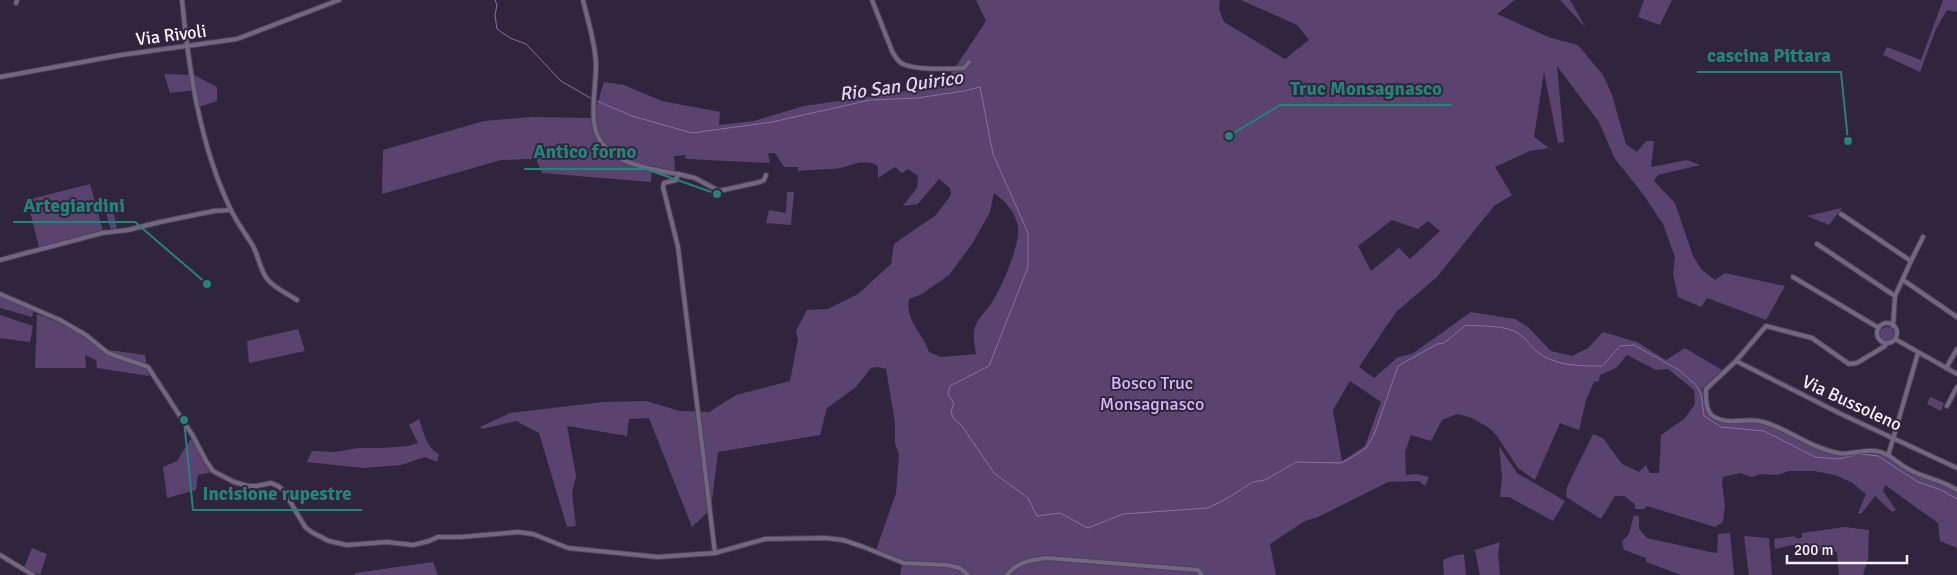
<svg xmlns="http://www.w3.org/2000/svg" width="1957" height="575" font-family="Signika,sans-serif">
<rect width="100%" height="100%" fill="#31253d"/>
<g fill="#5a436f" fill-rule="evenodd">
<path d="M976 0H1220L1219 9 1224 22 1285 59 1309 40 1297 25 1241 0H1515L1497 14 1551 38 1578 45 1603 75 1612 95 1626 144 1637 152 1646 141H1654L1651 167 1687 160 1700 165 1658 175 1654 181 1675 203 1693 256 1702 270 1715 280 1725 273 1785 286 1766 320 1707 298 1701 307 1678 297 1673 274 1675 257 1663 224 1643 194 1615 159 1599 122 1557 66 1564 142 1558 143 1544 72 1534 137 1549 148 1530 151 1495 167 1512 195 1494 206 1437 277 1396 312 1359 367 1374 378 1398 357 1412 354 1471 312 1515 319 1528 327 1551 351 1572 356 1588 348 1603 332 1637 342 1666 360 1685 348 1722 370 1702 389 1707 413 1726 420 1737 421 1751 417 1768 420 1811 441 1843 453 1874 450 1909 469 1948 483 1957 488V548L1940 541 1938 523 1885 485 1883 491 1896 510 1892 512 1875 496 1861 514 1858 513 1866 494 1851 482 1835 475 1814 471H1789L1777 475 1760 474 1752 477 1740 473 1723 477 1722 483 1725 505 1723 522 1715 527 1647 506 1644 509H1635V504L1624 496H1615L1601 519 1566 497 1567 487 1593 434 1603 438 1622 464 1639 472 1646 465 1650 473H1659L1661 435 1684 419 1695 404 1694 390 1668 369 1656 370 1627 355 1616 368 1600 375 1599 381 1594 382 1586 400 1579 430 1560 423 1535 480 1518 468 1497 436 1489 428 1472 418 1457 414 1442 420 1431 441 1411 435 1405 452 1406 475 1416 474 1429 477 1425 486 1419 481 1388 482 1318 517 1305 521 1270 544 1276 575H900L902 565 875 553 896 493 899 455 895 443V423L886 369 878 367 871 368 856 387 827 408 820 435 718 452 711 509 692 527 649 418 629 419 627 436 567 426 576 476 572 493 576 526 567 527 539 433 516 421 482 429 480 427 510 413 603 402 646 401 680 411 709 412 736 395 790 381 798 339 796 331 807 310 828 309 858 294 891 264 894 244 936 215 951 195 950 188 939 179 918 204 903 206 917 188 918 176 908 169 902 173 895 167 878 178V166C863 156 847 169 831 169 820 169 809 170 798 171V167H784L775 153H768L770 163 686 159 685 155 674 156 675 171 652 166 651 182 542 173 536 159 501 160 382 194 383 150 484 121 532 117 593 118 604 82 624 85 662 101 720 112 719 125 754 121 804 106 943 86 986 21ZM994 193C1006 202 1015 211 1018 227 1021 243 1000 292 990 305 984 314 976 319 974 331 973 337 975 347 976 354L941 357 929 352C923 332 905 322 909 299L922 294 949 275 972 244 990 212ZM1392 220 1418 229 1428 221 1440 231 1410 259 1399 248 1371 271 1358 246ZM1350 381 1381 402 1365 446 1342 461 1333 410Z"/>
<path d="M1560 0H1570L1586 28Z"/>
<path d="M1644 0H1672L1660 25 1638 17Z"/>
<path d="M1943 0H1957V12L1947 10 1936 29 1920 72 1883 55 1887 47 1921 60Z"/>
<path d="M164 74 194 75 217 87V101L199 107 196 90 170 93Z"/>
<path d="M90 184 103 231 39 247 27 200Z"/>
<path d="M787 192H794L791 225 766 223 769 210 786 213Z"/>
<path d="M1842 208 1829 225 1807 216Z"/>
<path d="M113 211 117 230 111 231 106 213Z"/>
<path d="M0 297 34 310 32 317 0 308Z"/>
<path d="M37 314 70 327 109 350 145 355 149 376 97 368 96 360 85 355 86 368H35Z"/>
<path d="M0 315 33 326 30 342 0 338Z"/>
<circle cx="1887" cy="334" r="7"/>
<path d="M298 329 305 351 249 363 247 341Z"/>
<path d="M1930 397 1944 403 1941 411 1927 404Z"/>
<path d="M419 419C423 431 427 449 439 454L437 462 425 457 401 465 364 468 307 462 312 451 335 452 358 448H382L408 446 418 443 409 425Z"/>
<path d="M192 437 206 466 212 472 198 475 196 490 167 498 163 467 177 461Z"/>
<path d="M1499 446 1517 473 1565 501 1553 521 1509 497H1500L1502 477Z"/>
<path d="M1634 515 1639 517V529L1647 538 1710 552 1717 553 1718 534 1730 533 1734 575H1681L1646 562V558L1624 550 1622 541 1629 534Z"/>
<path d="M1845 527 1869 530 1868 559 1863 575H1839L1837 552 1802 549 1792 545 1775 549 1774 539 1794 536 1798 539 1802 537V533Z"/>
<path d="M1744 536 1769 538 1772 575H1749Z"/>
<path d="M1500 542 1498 553 1500 575H1480L1475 550Z"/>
<path d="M32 548 47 554 40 575 24 568Z"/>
<path d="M1464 554 1466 575H1444L1443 560 1453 556Z"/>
<path d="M433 562 438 575H355V573Z"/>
</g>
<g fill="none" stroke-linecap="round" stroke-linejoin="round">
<g stroke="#8b6da8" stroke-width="1">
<path d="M495 0 497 5 495 15 497 29 510 38 526 44 561 81 592 99"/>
<path d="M597 101 632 116 692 133 772 122 870 100 917 98 964 91 980 87 993 154 1028 233V267L989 366 950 386 948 394 954 404 951 411 953 418 962 426 994 473 1028 498 1037 516 1060 513 1088 528 1123 514 1208 508 1226 499 1253 482 1265 480 1296 462 1341 463 1349 459 1366 448 1374 435 1398 366 1437 344 1444 343 1466 325C1481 327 1505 324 1519 334 1525 338 1530 345 1535 350 1553 366 1579 366 1602 366L1620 346 1634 345 1679 370 1696 385 1701 394 1704 416 1721 427 1764 431 1815 457 1838 459 1860 454 1878 456 1918 482 1941 490 1957 499"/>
</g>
<defs>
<g id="minor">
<path d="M182 0C189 71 200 146 231 210 237 223 246 234 253 246 259 257 260 271 268 280 276 289 288 294 297 300"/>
<path d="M583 0C588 21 595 42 596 64 596 83 592 103 594 121 597 162 647 169 678 174L676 180 664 183 663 187 678 247 715 553"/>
<path d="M872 0 892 51C894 55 897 60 901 63 915 71 948 69 964 68L969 62"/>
<path d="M16 3 17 0"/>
<path d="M0 77 121 55 237 39 339 0"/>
<path d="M678 174 695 178 719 191 760 182 764 180 766 175"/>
<path d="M1841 214 1911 261 1895 296 1893 326"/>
<path d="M1817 244 1895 296"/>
<path d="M0 260 102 233 128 230 160 222 214 211 231 210"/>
<path d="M1911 261 1923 237"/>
<path d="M1793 277 1879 328"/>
<path d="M1903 280 1957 317"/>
<path d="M0 294 60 320 86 335 108 353 148 367 193 436 206 461 213 471 234 482 248 486H257L271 483 278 486 284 491 305 527 313 533 329 541 347 545 387 542 413 545 429 541 438 537H461L518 532 533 534 568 548 658 557 715 553 765 539 825 538 843 540 861 546 904 563 947 565 960 568 968 575"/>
<circle cx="1887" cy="333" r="10"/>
<path d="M1895 339 1957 374"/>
<path d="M1886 343 1885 346 1857 363 1849 364 1812 338 1766 326 1736 361 1706 389C1706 399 1705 411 1714 417 1730 426 1747 417 1763 422 1789 429 1810 448 1837 453 1849 456 1862 449 1875 451 1888 452 1897 463 1908 469 1923 478 1942 480 1957 490"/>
<path d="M1736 361 1841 414 1957 468"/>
<path d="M1946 368 1957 349"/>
<path d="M1947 406 1957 387"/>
<path d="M1888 456 1918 353"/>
<path d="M0 555 33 575"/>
<path d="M1007 575C1017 562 1031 560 1047 558L1198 570 1202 575"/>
</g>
</defs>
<use href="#minor" stroke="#4d4258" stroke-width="6"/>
<use href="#minor" stroke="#736680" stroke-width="4"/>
</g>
<g text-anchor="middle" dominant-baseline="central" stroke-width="4" stroke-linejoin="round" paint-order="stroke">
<g font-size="18" fill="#f7f1fe" stroke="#31253d">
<text transform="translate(171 35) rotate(-7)">Via Rivoli</text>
<text transform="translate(1852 403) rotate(25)">Via Bussoleno</text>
</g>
<g font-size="18" fill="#d7b6f9" stroke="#31253d">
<text x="1152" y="383">Bosco Truc<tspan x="1152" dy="21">Monsagnasco</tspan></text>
</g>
<g font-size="19" font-style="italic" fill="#e3d2f5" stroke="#31253d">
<text transform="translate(901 86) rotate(-8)">Rio San Quirico</text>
</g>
</g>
<path fill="none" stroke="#26827c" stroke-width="2" d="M1848 141L1841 72H1697M1229 136L1280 105H1452M717 194L646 169H524M207 284L135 222H13M184 420L193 510H362"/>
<g fill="#26827c" stroke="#31253d" stroke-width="2">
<circle cx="1848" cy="141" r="5"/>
<circle cx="1229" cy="136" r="5"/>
<circle cx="717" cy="194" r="5"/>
<circle cx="207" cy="284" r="5"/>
<circle cx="184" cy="420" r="5"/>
</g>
<g font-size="19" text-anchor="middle" font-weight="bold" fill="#26827c" stroke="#31253d" stroke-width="4" stroke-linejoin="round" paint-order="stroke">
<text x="1769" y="62">cascina Pittara</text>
<text x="1366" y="95">Truc Monsagnasco</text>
<text x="585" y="158">Antico forno</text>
<text x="74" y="212">Artegiardini</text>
<text x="277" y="500">Incisione rupestre</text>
</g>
<path d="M1787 555v8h120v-8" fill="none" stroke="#f7f1fe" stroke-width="2.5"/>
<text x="1794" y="555" font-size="15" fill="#f7f1fe" stroke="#31253d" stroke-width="4" paint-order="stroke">200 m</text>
</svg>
